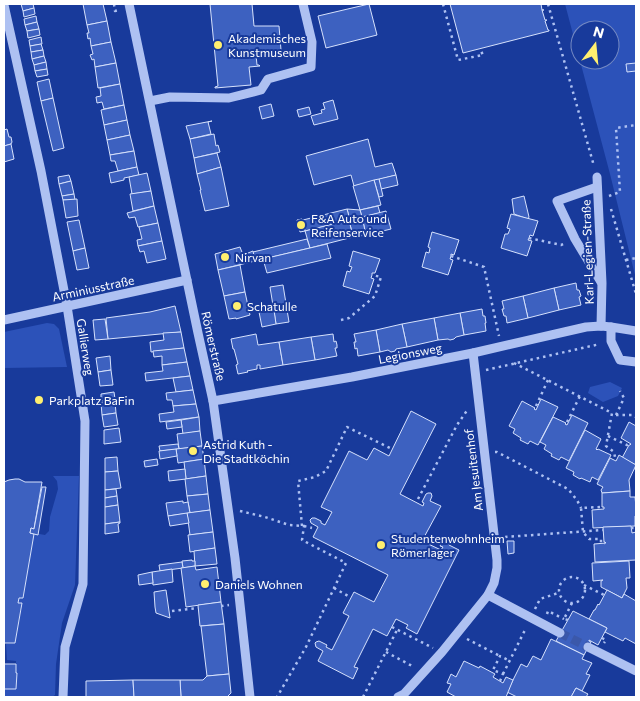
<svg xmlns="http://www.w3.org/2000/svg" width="640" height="701" font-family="Commissioner,sans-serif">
<rect width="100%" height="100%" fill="#183a9b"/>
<g fill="#2c52b9" fill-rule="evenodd">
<path d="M565 4H636V279L610 174ZM580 30H610V60H580Z"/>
<path d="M47 323 54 324 59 329 67 367 4 368V332Z"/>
<path d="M610 382 622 388 618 396 603 402 588 393 590 387Z"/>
<path d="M53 476H79L75 585 62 623 56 664 55 695 52 697H4V689L16 688V661L7 660 6 644 15 643 22 606 16 604 18 597 23 598 34 533 45 535 49 531 50 517 58 489 57 481Z"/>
</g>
<g fill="#3d61c0" stroke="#d6e1fc">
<path d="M21 4H33L34 8 23 11Z"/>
<path d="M83 4H103L107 21 87 25Z"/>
<path d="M210 4H252L254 26H279L281 50 256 55 257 65H259L260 66 249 67 251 85 215 88V87L218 86Z"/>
<path d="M369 4 377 35 326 48 318 16Z"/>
<path d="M450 4H541L542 10H544H542L545 20H547L545 21 548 30H549V31L463 53Z"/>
<path d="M34 8 35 14 24 17 23 11Z"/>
<path d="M36 16 37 22 25 25 24 19Z"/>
<path d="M107 21 111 42 91 46 90 38 88 39 87 33H89L87 25Z"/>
<path d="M37 22 39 29 27 31 25 25Z"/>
<path d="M39 29 40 35 28 38 27 31Z"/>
<path d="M41 37 42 44 30 46 29 40Z"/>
<path d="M111 42 116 63 95 67 94 59 92 60 90 55 93 54 91 46Z"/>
<path d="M41 44 43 50 31 52 30 46Z"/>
<path d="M43 50 44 56 32 59 31 52Z"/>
<path d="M44 56 46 62 34 65 32 59Z"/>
<path d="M46 62 47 69 35 71 34 65Z"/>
<path d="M116 63 120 84 98 88 95 67Z"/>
<path d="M636 63V71L627 72 626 64Z"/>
<path d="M47 69 48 75 37 77 35 71Z"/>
<path d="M49 79 53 98 41 101 37 82Z"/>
<path d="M120 84 124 105 104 109 102 102 97 103 96 97 101 96 100 88Z"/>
<path d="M53 98 64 148 53 151 41 101Z"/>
<path d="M333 100 338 119 314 125 311 116 322 113 321 110 325 109 323 103Z"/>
<path d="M271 104 274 116 262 119 259 107Z"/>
<path d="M124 105 127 120 104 125 101 110Z"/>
<path d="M309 107 311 114 299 117 297 110Z"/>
<path d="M127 120 130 135 107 140 104 125Z"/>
<path d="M212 121 208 122 211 134 190 139 186 126Z"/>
<path d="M7 129 9 137H11L12 142 11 144 4 146V130Z"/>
<path d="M214 134 216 146 218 145 220 152 194 158 190 139Z"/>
<path d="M130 135 134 151 110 155 107 140Z"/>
<path d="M368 139 375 167 392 163 396 175 354 186 351 175 314 185 306 156Z"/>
<path d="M11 144 14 159 4 162V146Z"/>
<path d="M134 151 137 167 118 171 115 161H111L110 155Z"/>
<path d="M217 153 221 167 197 174 194 158Z"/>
<path d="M137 167 139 175 124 178V180L111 183 109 173Z"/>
<path d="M221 167 229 206 205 211 200 190H201L197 174Z"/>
<path d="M147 173 151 191 132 194 129 177Z"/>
<path d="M69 175 71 181 59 184 58 177Z"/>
<path d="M396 175 398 185 381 189 379 179Z"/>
<path d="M379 179 383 196 379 197 374 180Z"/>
<path d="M374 180 381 205 360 210 353 186Z"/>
<path d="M71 181 74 194 62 196 59 184Z"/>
<path d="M151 191 154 206 133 211 130 194Z"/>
<path d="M74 194 75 200H63L62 196Z"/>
<path d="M524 196 529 217 528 219 514 214 512 199Z"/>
<path d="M77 199 78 216 66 218 63 200Z"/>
<path d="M154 206 158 223 138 227 135 217 129 218 127 213Z"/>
<path d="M378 206 380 213 362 217 360 210Z"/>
<path d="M347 209 360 210 362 217 350 220Z"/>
<path d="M347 209 350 220 305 231 303 220Z"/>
<path d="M386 211 391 229 366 235 362 217Z"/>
<path d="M511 214 538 221 533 236 530 235 529 238 528 240 532 241 527 256 501 248 505 234H508L510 229 507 228Z"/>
<path d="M362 217 366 235 353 237 349 220Z"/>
<path d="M302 219 305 231 300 232 297 220Z"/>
<path d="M79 220 85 248 73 251 67 222Z"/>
<path d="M349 220 353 237 310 248 305 231Z"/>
<path d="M158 223 162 241 138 246 137 240 142 239 139 227Z"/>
<path d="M432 232 459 240 454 255 451 254V256L450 259 453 260 448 275 422 267 426 252 429 253 430 248 428 247Z"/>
<path d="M307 239 310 248 255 261 253 252Z"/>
<path d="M162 241 166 259 147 263 144 251 140 252 138 246Z"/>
<path d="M327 244 331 258 267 273 263 259Z"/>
<path d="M240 247 243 255 253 251 255 261 218 270 215 254Z"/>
<path d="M85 248 89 268 77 270 73 251Z"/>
<path d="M353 251 380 259 375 273H372V275L371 278 374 279 369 294 343 286 347 271 350 272 352 267 349 266Z"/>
<path d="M240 265 245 292 224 296 218 270Z"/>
<path d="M576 283 577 290H579L581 296 579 297 581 305 559 310 554 288Z"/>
<path d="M283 285 289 322 276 324 270 287Z"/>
<path d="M554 288 559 310 528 318 523 296Z"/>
<path d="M245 292 250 315 236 319V318L229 319 224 296Z"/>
<path d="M523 296 528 318 507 323 506 316H504L502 309H504L502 301Z"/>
<path d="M175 306 181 332 108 339 106 318 150 312Z"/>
<path d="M482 309 483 316H485L486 323H485L486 331 464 335 460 313Z"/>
<path d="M274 310 276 324 262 327 259 312Z"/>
<path d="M460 313 464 335 456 337 454 339 450 340 448 339 438 340 434 318Z"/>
<path d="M434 318 438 340 407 347 402 324Z"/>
<path d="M105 319 108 339 95 340 93 320Z"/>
<path d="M402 324 407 347 396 349 395 351 391 352 388 350 380 352 376 330Z"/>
<path d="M376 330 380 352 358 356 357 348 355 349 354 342H356L354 334Z"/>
<path d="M181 332 184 348 151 352 150 342 164 340 163 333Z"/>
<path d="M256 334 258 345 279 342 283 365 260 369V365H257V369L247 371 248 372 238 374 236 365 238 364 234 349H233L231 339Z"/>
<path d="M333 334 334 342 336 341 337 345V348H335L337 356 315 360 311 337Z"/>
<path d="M311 337 315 360 283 365 279 342Z"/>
<path d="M184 348 187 362 162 365V356L154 357 153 351Z"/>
<path d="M110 356 111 370 98 372 96 358Z"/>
<path d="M187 362 190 376 146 381 145 373 163 371 162 365Z"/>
<path d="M111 370 113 385 100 386 98 372Z"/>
<path d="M190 376 193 390 176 392 173 378Z"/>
<path d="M193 390 196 404 173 406 172 400H167L166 393Z"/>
<path d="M114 392 115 399 101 401V394Z"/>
<path d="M541 399 558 407 538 445 530 441 528 444 520 440 521 438 513 433 515 429 509 426 522 401 535 408 534 409 536 410Z"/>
<path d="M115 402 116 413 102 415 101 403Z"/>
<path d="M196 404 199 417 160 422 159 414 174 412 173 406Z"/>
<path d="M411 411 436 424 400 494 423 506 424 503 422 502 426 494 428 493H431L432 496 430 501 441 506 422 541 441 550 443 547 440 546 444 539 448 537 451 540 449 545 459 550 417 634 406 628 408 625 396 619 387 636 373 629 354 667 358 668 353 679 318 661 323 651 316 647 315 643 316 642 319 641 327 645 326 647 332 650 349 616 343 613 354 592 374 602 388 575 313 537 318 527 311 523 310 520 312 518H315L321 521V523L325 525 332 512 321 507 349 451 367 460 374 448 389 456Z"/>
<path d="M116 413 118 425 104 427 102 415Z"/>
<path d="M572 415 588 423 569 461 561 457 559 460 551 456 552 454 544 449 546 445 540 442 553 417 566 423 565 424 567 425Z"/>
<path d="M199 417 200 431 183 434 181 420Z"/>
<path d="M181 420 182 427 167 429 166 422Z"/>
<path d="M629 422 636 426V465L622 458 629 445H630L631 444 621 438Z"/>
<path d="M119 428 121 442 104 444V430Z"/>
<path d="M585 430 601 439 596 449 597 450 598 449 611 455 598 480 592 477 590 482 581 478 580 479 573 475 574 472 566 468Z"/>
<path d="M200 431 202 446 179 449 177 434Z"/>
<path d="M178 444 179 449 160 451 159 446Z"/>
<path d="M202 446 204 459 178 463 176 449Z"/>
<path d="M176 449 177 456 160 459 159 451Z"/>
<path d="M619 455 636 465 629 480 630 491 602 493 601 490 603 487 597 484 610 458 616 461Z"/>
<path d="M117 457 118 471 105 472V458Z"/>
<path d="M157 459 158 465 145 467 144 461Z"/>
<path d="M204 459 206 476 186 479 184 462Z"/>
<path d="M185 469 186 479 169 481 168 471Z"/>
<path d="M118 471 121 488 105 490V472Z"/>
<path d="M206 476 208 494 187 496 185 479Z"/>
<path d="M15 479H19L25 482H42L34 529 31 528 30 533 34 534 23 598H19L18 603H22L15 643H4V482L9 480Z"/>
<path d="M42 487H46L38 535 30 533 31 528 34 529Z"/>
<path d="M116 489 117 496 105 498V490Z"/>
<path d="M630 491V497H635L636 507V516H635V526L593 528 592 510 604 509V507H602V493Z"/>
<path d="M208 494 210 510 190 513 187 496Z"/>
<path d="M117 496 118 505 105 507V498Z"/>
<path d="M183 501V503L188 502 190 513 168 516 166 503Z"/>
<path d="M118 505 120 522 105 524V507Z"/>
<path d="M210 510 213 532 190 535 187 513Z"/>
<path d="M187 513 189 523 170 526 168 516Z"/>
<path d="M120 522V523L118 524 119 532 105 534V524Z"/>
<path d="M631 526 632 533 636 532V560L595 562 594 544 606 543 605 542H604L603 527Z"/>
<path d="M213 532 215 548 190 552 188 535Z"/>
<path d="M507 541H514V553L508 554Z"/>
<path d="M215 548 217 564 195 566 194 551Z"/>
<path d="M192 560V561H195V566L183 568 182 561Z"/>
<path d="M629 561 630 578H626L627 588 622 598 601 587V581L603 580 593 581 592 563Z"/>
<path d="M182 562 183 568 160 571 159 565Z"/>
<path d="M195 566 196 570 217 567 221 602 186 607 181 568Z"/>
<path d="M172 569 173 582 153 585 152 572Z"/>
<path d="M152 572 153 583 139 585 138 575Z"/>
<path d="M166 590 170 618 156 613 155 607 154 592Z"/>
<path d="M607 590 622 598 624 594 636 601V644L625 638 623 641 605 632 607 628 589 619 594 610H595L598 604 599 605Z"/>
<path d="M221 602 224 624 200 626 198 605Z"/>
<path d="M573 611 607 628 598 645 589 640V641L591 642 584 655 556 641Z"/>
<path d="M224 624 229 674 207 676 201 626Z"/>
<path d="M551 639 584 655 582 659 592 663 586 674 590 675 582 691 576 688 571 697H517L507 692 521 664 527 667 533 656 541 660Z"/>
<path d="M464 661 479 668 480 666 495 674 493 677 503 683 506 677 513 680 506 697H456L447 692 451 684 447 683 451 674 456 677Z"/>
<path d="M4 664H16V673H17L16 689H4Z"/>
<path d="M229 674 231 693 227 697H181L180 680H203L207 676Z"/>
<path d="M133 680 134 697H86V681Z"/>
<path d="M133 680H180L181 697H134Z"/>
<path d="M576 688 588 694 586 697H571Z"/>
</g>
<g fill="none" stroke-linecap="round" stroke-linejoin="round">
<path stroke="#3b58aa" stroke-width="9" stroke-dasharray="9 4.5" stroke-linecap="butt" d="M560 633 588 647"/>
<g stroke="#aec1f2" stroke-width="2.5" stroke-dasharray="2.5 4" stroke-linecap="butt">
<path d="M114 4 115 11 119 10"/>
<path d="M443 4 458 60 483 55 480 49"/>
<path d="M548 4 594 166"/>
<path d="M609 196 620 192 616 128 636 125"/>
<path d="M611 209 636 294"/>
<path d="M529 238 561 245 566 243"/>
<path d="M451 256 484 267 499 336"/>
<path d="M626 260 636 258"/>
<path d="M341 320 349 318 375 296 381 277 372 275"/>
<path d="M514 363 612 413 606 446 614 452 615 457 617 459"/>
<path d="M486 370 600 344"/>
<path d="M536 406 548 380"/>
<path d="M616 415 624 398 620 391"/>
<path d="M616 415H633L636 417"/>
<path d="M567 422 580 396"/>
<path d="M608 436 627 445 629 442"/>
<path d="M495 452H497L568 489 577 500 581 508"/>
<path d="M635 468 636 469"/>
<path d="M418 499 457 425 468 409"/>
<path d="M600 507 581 508 583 532 589 539H601V543H605"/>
<path d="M240 511 265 517 289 525 304 526 302 540 346 563 306 647 277 697"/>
<path d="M302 526 298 481 315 477 326 471 347 427 390 448"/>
<path d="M304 526 312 528"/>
<path d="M631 528H636"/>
<path d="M505 537 603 530"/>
<circle cx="572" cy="590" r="13"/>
<path d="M584 585 604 595"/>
<path d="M334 588 348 596"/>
<path d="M221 606 229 605"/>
<path d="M535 609 540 599 558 593"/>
<path d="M172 611 198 608"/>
<path d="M547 614 548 611 564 619"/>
<path d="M568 620 564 619 572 603"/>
<path d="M392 627 433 648"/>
<path d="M602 638 606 640 604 643"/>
<path d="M467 639 500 656"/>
<path d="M386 652 414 667"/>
<path d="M503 674 526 628"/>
<path d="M500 681 503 674 493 670 500 656 510 661"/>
<path d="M363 697 397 630"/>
</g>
<g stroke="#aec1f2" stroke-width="9">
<path d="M129 4 198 333 213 401 235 558 250 697"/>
<path d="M4 5 41 171 67 306 85 421 83 584 65 647 63 697"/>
<path d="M150 101 170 97 229 98 261 90 268 79 311 67 312 42 303 4"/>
<path d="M597 177 602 283 601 326"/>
<path d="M597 187 557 201 575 239 601 282"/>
<path d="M4 320 187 280"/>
<path d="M636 331 611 327V341L620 360 636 362"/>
<path d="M213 401 352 377 473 353 586 327 601 326 611 327"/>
<path d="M488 595 560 633"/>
<path d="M588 647 636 671"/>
<path d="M398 697 404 694 442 652 488 595 494 583 497 568V560L473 353"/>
</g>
</g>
<g fill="#ffef6f" stroke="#183a9b" stroke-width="2">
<circle cx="218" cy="45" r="5"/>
<circle cx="301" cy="225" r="5"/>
<circle cx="225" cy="257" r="5"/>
<circle cx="237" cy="306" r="5"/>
<circle cx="39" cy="400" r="5"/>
<circle cx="193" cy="451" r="5"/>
<circle cx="381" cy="545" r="5"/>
<circle cx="205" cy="584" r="5"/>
</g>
<g text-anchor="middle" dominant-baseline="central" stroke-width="4" stroke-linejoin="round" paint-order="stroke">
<g font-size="12" fill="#fff" stroke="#183a9b" text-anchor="start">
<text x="228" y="38">Akademisches<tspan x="228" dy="14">Kunstmuseum</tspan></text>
<text x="311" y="218">F&amp;A Auto und<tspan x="311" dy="14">Reifenservice</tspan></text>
<text x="235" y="257">Nirvan</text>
<text x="247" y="306">Schatulle</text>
<text x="49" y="400">Parkplatz BaFin</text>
<text x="203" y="444">Astrid Kuth -<tspan x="203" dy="14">Die Stadtköchin</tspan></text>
<text x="391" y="538">Studentenwohnheim<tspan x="391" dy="14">Römerlager</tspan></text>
<text x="215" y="584">Daniels Wohnen</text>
</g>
<g font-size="12" fill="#fff" stroke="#183a9b">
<text transform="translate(587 252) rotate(-92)">Karl-Legien-Straße</text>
<text transform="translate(93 288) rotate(-12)">Arminiusstraße</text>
<text transform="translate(214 346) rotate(77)">Römerstraße</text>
<text transform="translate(86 347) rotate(81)">Gallierweg</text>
<text transform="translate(410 353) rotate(-11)">Legionsweg</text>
<text transform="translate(473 470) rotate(-97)">Am Jesuitenhof</text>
</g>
</g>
<rect width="640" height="701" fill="none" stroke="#ffffff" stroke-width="10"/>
<g transform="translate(595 45) rotate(16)"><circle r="24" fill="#183a9b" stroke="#7489c3"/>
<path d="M0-4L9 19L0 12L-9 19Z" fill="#ffef6f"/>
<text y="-8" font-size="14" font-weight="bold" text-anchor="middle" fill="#ffffff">N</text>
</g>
</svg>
